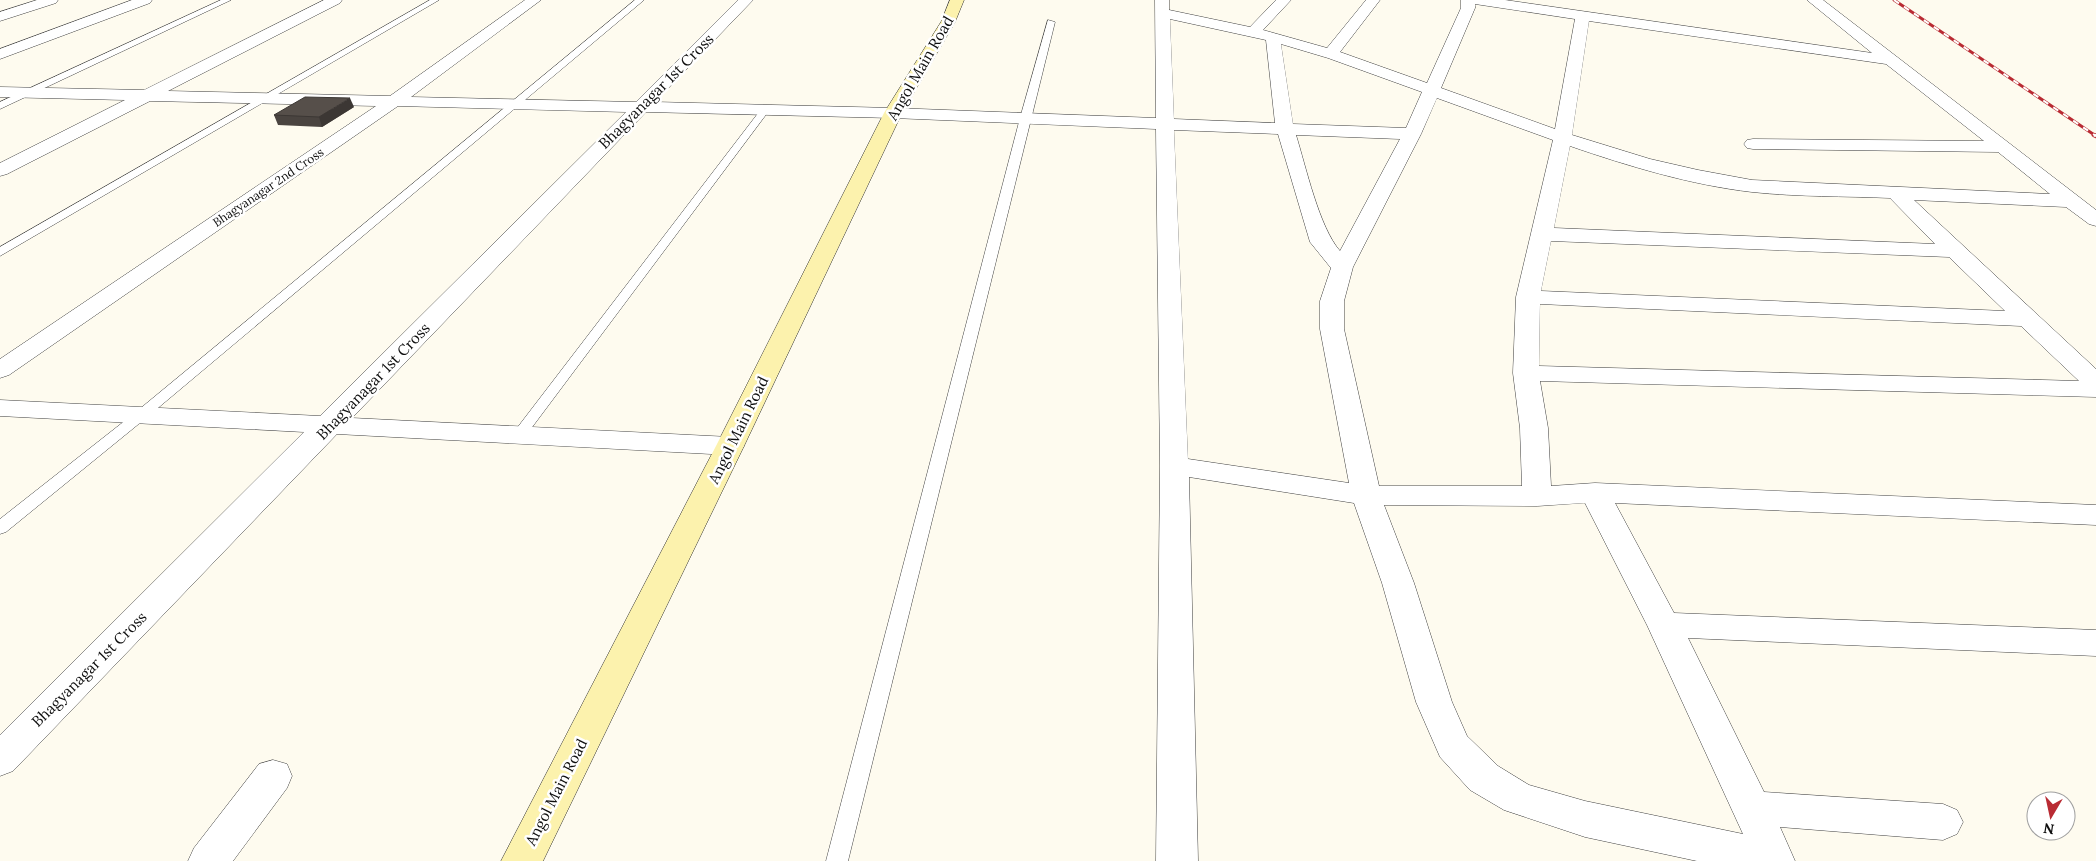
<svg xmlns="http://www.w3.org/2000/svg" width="2096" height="861" font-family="Lora,serif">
<rect width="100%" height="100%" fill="#fefbef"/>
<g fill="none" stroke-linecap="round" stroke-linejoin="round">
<defs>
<g id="lane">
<path d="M221 0H231L0 109V102Z"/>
<path d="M430 0H439L0 256V247Z"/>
<path d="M635 0H644L146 418 6 532 0 534V519L136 412Z"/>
<path d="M1048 20 1055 22 848 861H826L1020 118Z"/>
<path d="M765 107 768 108V112L524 438H514L511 435 514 432 762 108Z"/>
</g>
<g id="street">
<path d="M37 0H58L56 3 0 21V12Z"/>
<path d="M132 0H152L150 3 0 59V49Z"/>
<path d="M324 0H342L340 3 168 91 390 96 525 0H541L411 97 636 102 738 0H753L655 102 893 108 1156 118 1155 0H1169V10L1250 27 1276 0H1291L1263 30 1327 48 1366 0H1380L1340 52 1427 83 1461 8V0H1505L1872 53 1807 0H1823L2096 210V226L2089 224 2066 207 1914 200 2096 369V397L1540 381 1548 428 1551 486 1595 483 2096 505V525L1615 503 1674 613 2096 630V656L1688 638 1764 792 1943 804 1957 810 1963 822 1957 834 1943 840 1780 827 1795 861H1697L1585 837 1504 810 1470 790 1440 757 1416 702 1382 583 1354 503 1189 477 1198 861H1156L1160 466 1156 129 893 118 646 112 352 418 730 437 740 440 744 446 740 452 730 455 337 434 13 771 0 776V735L304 432 0 416V400L320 416 626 112 398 106 9 375 0 378V359L376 106 150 101 7 174 0 176V163L125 100 0 97V87L144 90ZM1475 4 1575 19 1555 129 1441 88 1475 8ZM1170 19 1266 40 1275 123 1174 119ZM1589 21 1886 64 1984 141 1753 139 1747 140 1744 144 1747 148 1753 149 1998 152 2050 194 1752 180 1698 170 1650 159 1572 135ZM1281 44 1328 58 1422 92 1406 128 1293 124ZM1437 98 1553 140 1516 297 1513 373 1520 428 1522 486H1379L1344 329V301L1353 267 1421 134ZM1174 130 1278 134 1310 242 1331 268 1320 301V329L1349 483 1188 459ZM1296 135 1400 139 1340 251C1319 227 1306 167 1296 135ZM1570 146C1628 166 1691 185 1752 192 1798 197 1845 196 1890 198L1935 244 1554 228ZM1551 241 1949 257 2005 311 1541 291ZM1540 304 2021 326 2079 381 1539 366ZM1585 503 1647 625 1743 834 1585 801 1529 785 1498 766 1467 736 1452 702 1414 583 1384 505 1537 506Z"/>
<path d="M273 760 287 764 292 776 287 788 233 861H188L194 848 259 764Z"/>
</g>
<path id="secondary" d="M950 0H964L955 22 902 113 744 446 543 861H501L716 446 884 113 941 22Z"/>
</defs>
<use href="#lane" stroke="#414141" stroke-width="1"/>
<use href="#street" stroke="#414141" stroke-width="1"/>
<use href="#secondary" stroke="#303030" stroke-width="1"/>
<use href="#lane" fill="#fff" fill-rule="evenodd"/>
<use href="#street" fill="#fff" fill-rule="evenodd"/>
<use href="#secondary" fill="#fcf2ad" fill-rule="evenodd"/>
<defs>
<path id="rail-far1" d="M1894 0 2096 136"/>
<path id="rail" d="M2094 135 2096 136"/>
</defs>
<use href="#rail-far1" stroke="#b92b33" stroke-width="3"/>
<use href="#rail" stroke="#b92b33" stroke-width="4.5"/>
<use href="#rail-far1" stroke="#fff" stroke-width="2" stroke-dasharray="6" stroke-linecap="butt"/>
<use href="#rail" stroke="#fff" stroke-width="3" stroke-dasharray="9" stroke-linecap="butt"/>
</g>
<path fill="#4a4440" d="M354 107 322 127 278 125 274 115Z"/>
<path fill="#3c3734" d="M350 98 354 107 322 127 319 117Z"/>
<path fill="#564f4a" stroke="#3c3734" d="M305 97 350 98 319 117 274 115Z"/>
<g text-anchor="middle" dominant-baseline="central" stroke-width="5" stroke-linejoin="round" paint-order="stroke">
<g font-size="12" fill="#0e0e0e" stroke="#fff">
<text transform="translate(268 187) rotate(-34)">Bhagyanagar 2nd Cross</text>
</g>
<g font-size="15" fill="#0e0e0e" stroke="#fff">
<text transform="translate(920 68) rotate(-60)">Angol Main Road</text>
<text transform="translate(656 91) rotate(-45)">Bhagyanagar 1st Cross</text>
<text transform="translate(373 381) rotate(-46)">Bhagyanagar 1st Cross</text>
<text transform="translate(738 430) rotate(-64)">Angol Main Road</text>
<text transform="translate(89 669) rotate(-45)">Bhagyanagar 1st Cross</text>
<text transform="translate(556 792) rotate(-63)">Angol Main Road</text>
</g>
</g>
<g transform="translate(2051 816) rotate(189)"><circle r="24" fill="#ffffff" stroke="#9f9f9f"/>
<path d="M0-4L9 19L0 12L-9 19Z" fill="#b92b33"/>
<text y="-8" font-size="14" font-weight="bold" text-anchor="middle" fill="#0e0e0e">N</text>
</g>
</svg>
